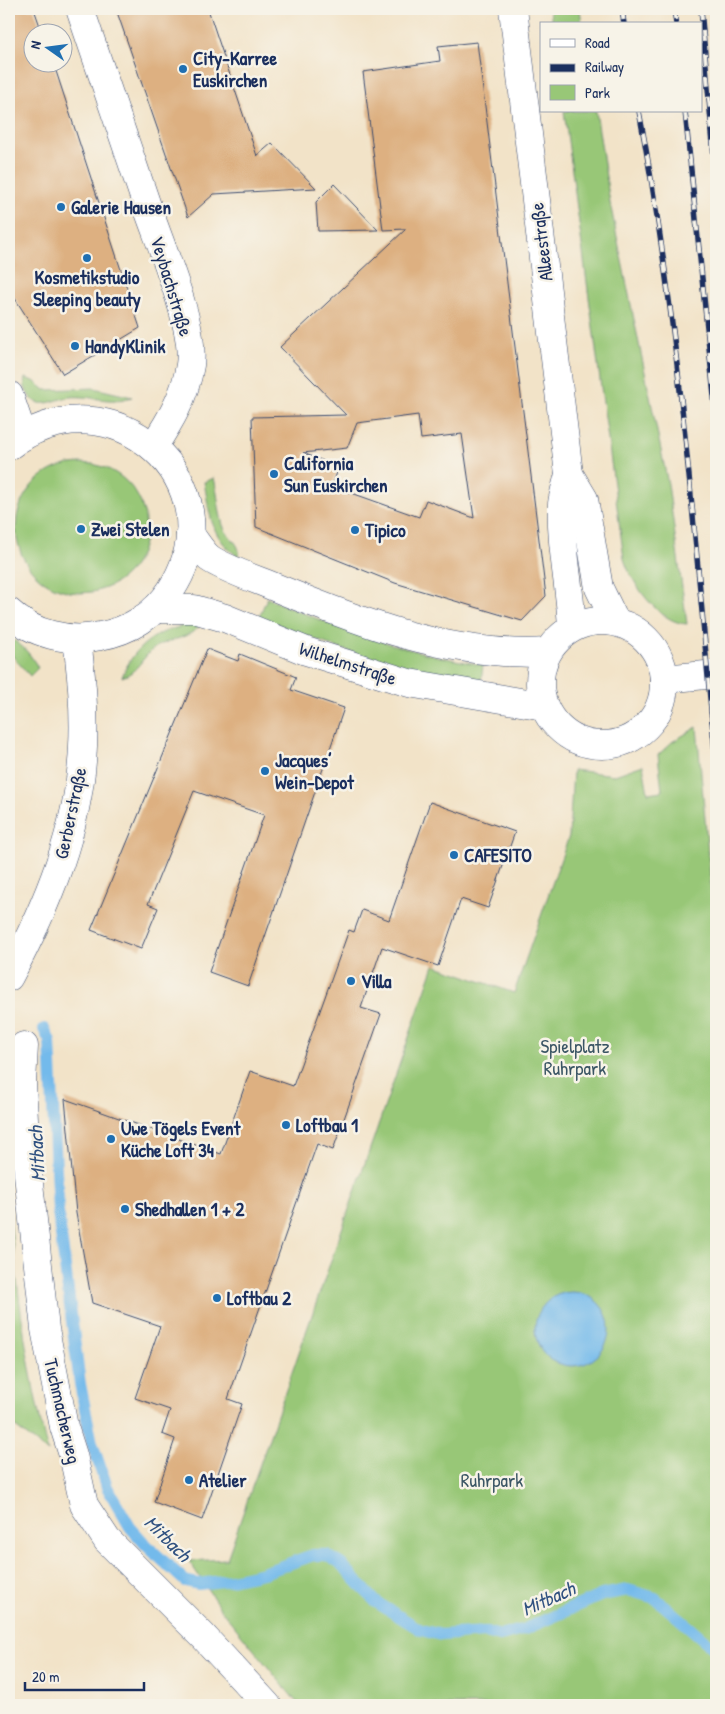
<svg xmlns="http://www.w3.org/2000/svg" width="725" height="1714" font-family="'Patrick Hand',sans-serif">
<rect width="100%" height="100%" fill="#f7f3e8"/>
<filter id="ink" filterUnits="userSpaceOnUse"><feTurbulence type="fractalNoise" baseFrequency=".02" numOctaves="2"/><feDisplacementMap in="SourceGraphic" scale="10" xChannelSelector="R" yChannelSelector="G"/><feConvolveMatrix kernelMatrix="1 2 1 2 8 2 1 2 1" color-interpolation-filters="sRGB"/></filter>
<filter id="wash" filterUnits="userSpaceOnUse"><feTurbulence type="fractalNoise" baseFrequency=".0096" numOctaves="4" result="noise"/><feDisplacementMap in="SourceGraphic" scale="20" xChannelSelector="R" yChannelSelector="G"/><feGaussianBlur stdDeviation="1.12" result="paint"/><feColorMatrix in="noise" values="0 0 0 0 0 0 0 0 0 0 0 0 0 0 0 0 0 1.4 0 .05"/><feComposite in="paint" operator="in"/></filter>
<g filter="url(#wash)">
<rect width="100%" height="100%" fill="#f2e3c8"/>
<g fill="#98c777" stroke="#5a7b6a">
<path d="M550 9H580L582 24H552Z"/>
<path d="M564 111H596L610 203 668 484 687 624C659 623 632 584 624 559Z"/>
<path d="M25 378 34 381 45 390 94 388 132 397C107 405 94 395 70 397 60 398 48 405 39 403 30 401 22 387 25 378Z"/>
<circle cx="81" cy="528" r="65"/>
<path d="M214 478C218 493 219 518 225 530 231 540 241 544 239 557 210 538 210 514 204 482Z"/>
<path d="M267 598C338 629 407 653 483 665L481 684 403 668 332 646 259 617Z"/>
<path d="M201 624C190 639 172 638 156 647 142 656 138 673 122 677 135 642 164 626 201 624Z"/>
<path d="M9 637C22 645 31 654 38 668L30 676 9 652Z"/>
<path d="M697 727 716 945V1705H299L222 1611 189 1561 227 1559 434 965 514 993 569 836 573 770 615 775 643 765 648 793 662 791 658 755 672 742Z"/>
<path d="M9 1206C17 1289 27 1371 48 1452L9 1422Z"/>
</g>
<circle fill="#73baeb" stroke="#4774a4" cx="572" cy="1329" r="37"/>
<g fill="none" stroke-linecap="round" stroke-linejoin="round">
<path stroke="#73baeb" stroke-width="12" d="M44 1029 50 1041 58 1212 80 1384 92 1443 107 1487 130 1527 147 1546 185 1581 198 1584 231 1580 263 1573 313 1555H327L342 1565 376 1602 421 1630 441 1635 486 1632 500 1636 525 1629 602 1595 628 1590 655 1598 716 1650"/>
</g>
<g id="blocks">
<g fill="#ddb081" fill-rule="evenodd">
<path d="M9 9H34L42 32H32V62H53L140 328 63 374 9 289Z"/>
<path d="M116 9H208L257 156 272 143 316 188 214 194 188 217Z"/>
<path d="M477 42 546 596 522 621 395 583 256 527 252 417 346 415 280 347 406 229 383 230 363 72 440 61 438 46ZM418 415 421 439 462 434 474 518 426 500 419 517 332 486 339 467 303 453 347 448 357 423Z"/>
<path d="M334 184 378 230 318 231 316 202Z"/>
<path d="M207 649 238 661 240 654 296 677 291 690 344 708 248 986 209 972 264 815 194 791 148 904 158 908 141 949 91 930Z"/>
<path d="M430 802 515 832 488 908 461 899 438 966 382 947 361 1008 381 1014 333 1150 317 1144 228 1399 242 1404 202 1520 154 1502 175 1439 162 1434 170 1410 135 1398 160 1326 92 1303 76 1213 65 1099 221 1154 250 1071 293 1086 349 930 354 932 362 910 389 920Z"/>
</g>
</g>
</g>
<g filter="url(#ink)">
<use href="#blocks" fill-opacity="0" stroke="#3b4a6e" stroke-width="1"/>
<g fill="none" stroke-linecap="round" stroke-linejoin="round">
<defs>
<g id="street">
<path d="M80 9C103 75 125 143 148 209 161 247 196 328 190 365 185 397 170 421 153 447"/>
<path d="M24 1046 22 1083 26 1156 45 1329 64 1427 73 1455 84 1505 107 1540 203 1636 267 1705"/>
</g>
<g id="secondary">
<path d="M513 9 569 474C567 484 563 494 562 504 560 542 570 588 572 627"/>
<path d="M9 395 23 436"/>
<path d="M9 446C111 368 240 483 171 590 155 615 129 631 100 636 69 643 32 634 9 612"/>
<path d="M569 474 584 499 599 588 615 621"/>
<path d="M190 534C196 542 202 552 209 558 223 568 255 579 272 586 359 622 451 658 547 652"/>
<path d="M155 609H194L225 618 306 651 409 683 544 706"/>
<circle cx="602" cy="683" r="62"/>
<path d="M664 679 716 674"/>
<path d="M9 977C47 906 80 827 83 746 85 710 81 674 77 639"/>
</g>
</defs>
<use href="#street" stroke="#3b4a6e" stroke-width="29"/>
<use href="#secondary" stroke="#3b4a6e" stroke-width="29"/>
<use href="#street" stroke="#fff" stroke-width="28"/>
<use href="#secondary" stroke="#fff" stroke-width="28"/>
<defs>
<g id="rail">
<path d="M622 9 624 24"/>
<path d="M674 9 676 24"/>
<path d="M701 9 716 178"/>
<path d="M639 111C680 326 695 545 716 762"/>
<path d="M685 111 716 416"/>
</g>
</defs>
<use href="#rail" stroke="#1b2f5e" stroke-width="5.5"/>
<use href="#rail" stroke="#f7f3e8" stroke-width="4" stroke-dasharray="11" stroke-linecap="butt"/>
</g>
</g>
<g fill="#1f6fb2" stroke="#f7f3e8" stroke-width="2">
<circle cx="183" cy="69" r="5"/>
<circle cx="61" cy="207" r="5"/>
<circle cx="87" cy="258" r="5"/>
<circle cx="75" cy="346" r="5"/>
<circle cx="274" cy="474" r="5"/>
<circle cx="81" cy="529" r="5"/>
<circle cx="355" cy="530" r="5"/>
<circle cx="265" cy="771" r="5"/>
<circle cx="454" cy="855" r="5"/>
<circle cx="351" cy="981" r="5"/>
<circle cx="286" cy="1125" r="5"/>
<circle cx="111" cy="1139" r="5"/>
<circle cx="125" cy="1209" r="5"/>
<circle cx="217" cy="1298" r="5"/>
<circle cx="189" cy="1480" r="5"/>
</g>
<g text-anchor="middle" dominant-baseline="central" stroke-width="5" stroke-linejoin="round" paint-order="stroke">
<g font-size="19" font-weight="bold" fill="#1b2f5e" stroke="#f7f3e8" text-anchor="start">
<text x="193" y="58">City-Karree<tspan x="193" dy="22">Euskirchen</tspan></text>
<text x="71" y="207">Galerie Hausen</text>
<text x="87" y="277" text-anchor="middle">Kosmetikstudio<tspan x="87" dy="22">Sleeping beauty</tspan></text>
<text x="85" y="346">HandyKlinik</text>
<text x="284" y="463">California<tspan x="284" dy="22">Sun Euskirchen</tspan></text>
<text x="91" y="529">Zwei Stelen</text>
<text x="365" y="530">Tipico</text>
<text x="275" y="760">Jacques’<tspan x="275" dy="22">Wein-Depot</tspan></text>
<text x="464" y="855">CAFESITO</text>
<text x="361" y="981">Villa</text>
<text x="296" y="1125">Loftbau 1</text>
<text x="121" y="1128">Uwe Tögels Event<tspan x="121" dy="22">Küche Loft 34</tspan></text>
<text x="135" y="1209">Shedhallen 1 + 2</text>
<text x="227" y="1298">Loftbau 2</text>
<text x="199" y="1480">Atelier</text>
</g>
<g font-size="19" fill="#1b2f5e" stroke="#f7f3e8">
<text transform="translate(541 242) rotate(-97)">Alleestraße</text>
<text transform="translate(172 286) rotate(73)">Veybachstraße</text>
<text transform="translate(348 663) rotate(18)">Wilhelmstraße</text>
<text transform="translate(70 813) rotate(-78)">Gerberstraße</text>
<text transform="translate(63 1411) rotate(77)">Tuchmacherweg</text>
</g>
<g font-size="19" fill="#3a5564" stroke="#f7f3e8">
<text x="575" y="1046">Spielplatz<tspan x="575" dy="22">Ruhrpark</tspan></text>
<text x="492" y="1480">Ruhrpark</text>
</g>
<g font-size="20" font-style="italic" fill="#315281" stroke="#f7f3e8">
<text transform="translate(36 1154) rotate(-93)">Mitbach</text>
<text transform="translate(168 1538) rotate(45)">Mitbach</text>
<text transform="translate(548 1598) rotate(-24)">Mitbach</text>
</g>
</g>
<rect width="725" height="1714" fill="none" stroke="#f7f3e8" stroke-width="30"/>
<rect x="540" y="22" width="162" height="90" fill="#f7f3e8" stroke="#9fa5b1"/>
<rect x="550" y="39" width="25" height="8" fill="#ffffff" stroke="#9fa5b1"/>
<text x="585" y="48" font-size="15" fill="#1b2f5e">Road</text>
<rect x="550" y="64" width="25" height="8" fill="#1b2f5e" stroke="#9fa5b1"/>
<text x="585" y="72" font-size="15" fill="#1b2f5e">Railway</text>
<rect x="550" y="85" width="25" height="15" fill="#98c777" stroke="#9fa5b1"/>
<text x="585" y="98" font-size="15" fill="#1b2f5e">Park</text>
<g transform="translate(48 48) rotate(284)"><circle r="24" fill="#f7f3e8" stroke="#9fa5b1"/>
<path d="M0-4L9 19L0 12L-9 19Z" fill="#1f6fb2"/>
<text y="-8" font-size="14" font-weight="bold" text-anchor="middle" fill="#1b2f5e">N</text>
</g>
<path d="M25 1682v8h119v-8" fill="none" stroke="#1b2f5e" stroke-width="2.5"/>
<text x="32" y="1682" font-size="15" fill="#1b2f5e" stroke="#f7f3e8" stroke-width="4" paint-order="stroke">20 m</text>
</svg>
